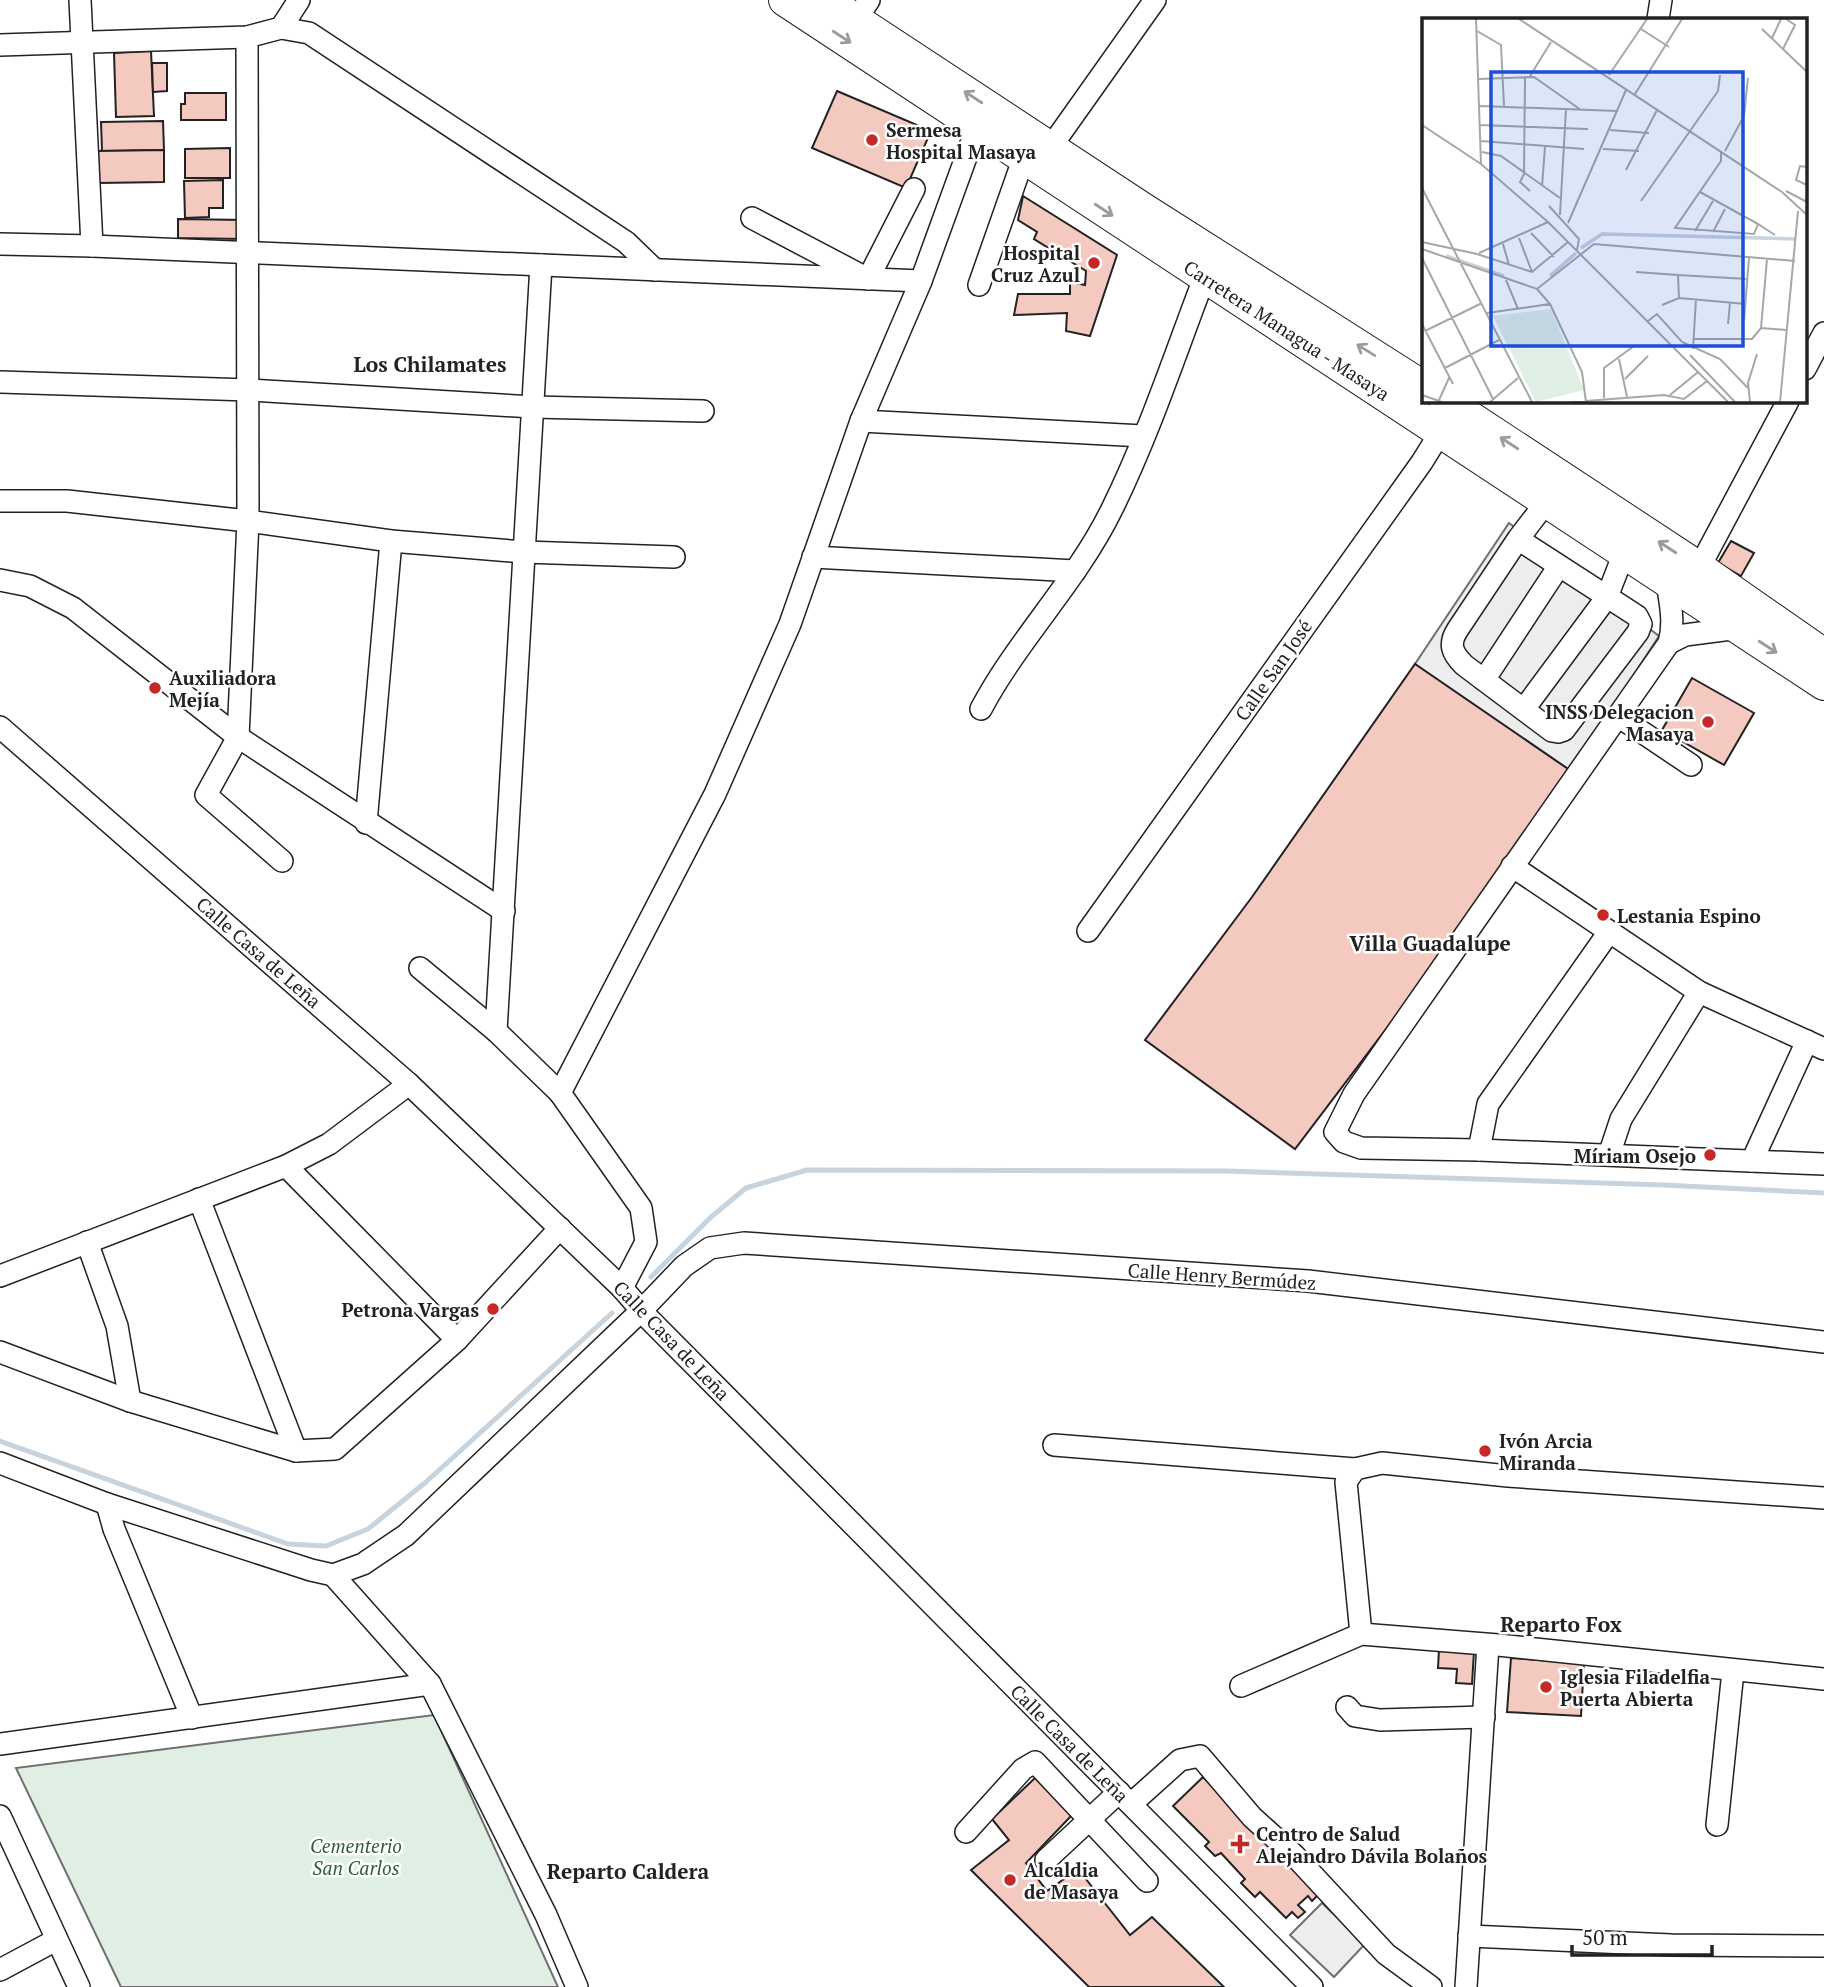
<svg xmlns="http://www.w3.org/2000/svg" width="1824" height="1987" font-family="'PT Serif',serif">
<rect width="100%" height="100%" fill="#fff"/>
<path fill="#e0efe3" stroke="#6f6f6f" stroke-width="2" d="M434 1715 558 1987H121L16 1768Z"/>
<g fill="#ededed" stroke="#6f6f6f" stroke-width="2">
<path d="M1509 523 1659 636 1571 771 1415 664Z"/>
<path d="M1322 1903 1365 1944 1334 1977 1290 1935Z"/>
</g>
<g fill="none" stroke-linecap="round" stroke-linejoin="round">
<g stroke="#c7d3dd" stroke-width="5">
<path d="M651 1277 711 1217 746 1188 807 1170 1226 1171 1663 1185 1824 1193"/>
<path d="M0 1441 288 1544 326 1546 368 1529 426 1482 612 1313"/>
</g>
</g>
<g fill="#f3c9c0" stroke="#222" stroke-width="2">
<path d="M151 51 154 116 116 117 114 53Z"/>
<path d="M152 63H167V91L153 92Z"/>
<path d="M837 91 931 131 906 188 812 148Z"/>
<path d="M185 93H226V120H181V104H185Z"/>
<path d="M163 121 164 150 102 151 101 122Z"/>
<path d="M230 148V178H185V149Z"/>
<path d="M164 150V182L99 183 98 151Z"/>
<path d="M223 180V208H209V217L185 218 184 181Z"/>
<path d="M1023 196 1117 255 1090 336 1066 331 1067 313 1014 315 1018 294H1070V282L1085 285 1086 271 1034 239 1037 232 1018 220Z"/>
<path d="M178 219 245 220 244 239 178 238Z"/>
<path d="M1731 541 1754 553 1741 576 1718 563Z"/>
<path d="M1415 664 1571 771 1446 950 1295 1149 1145 1040 1252 897Z"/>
<path d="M1692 678 1754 713 1724 765 1662 730Z"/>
<path d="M1439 1649 1474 1651 1472 1684 1456 1683 1457 1669 1438 1668Z"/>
<path d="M1511 1658 1584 1663 1581 1716 1507 1712Z"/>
<path d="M1203 1777 1312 1889 1323 1890 1312 1901 1308 1896 1298 1905 1305 1912 1298 1918 1292 1912 1286 1918 1260 1892 1255 1897 1241 1883 1245 1879 1221 1853 1215 1856 1205 1846 1209 1842 1173 1806Z"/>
<path d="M1035 1778 1072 1815 1026 1863 1047 1891 1078 1869 1130 1935 1152 1917 1224 1987H1089L971 1870 1009 1840 992 1819Z"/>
</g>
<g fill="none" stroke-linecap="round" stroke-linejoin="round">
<defs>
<g id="minor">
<path d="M80 0 92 246"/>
<path d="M1658 19 1661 0"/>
<path d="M856 20 869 0"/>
<path d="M281 28 299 0"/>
<path d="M247 37 248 521 238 737 206 795 282 861"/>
<path d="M0 45 247 37 281 28 309 33 626 242 655 270"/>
<path d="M1043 158 1155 0"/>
<path d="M752 218 868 279 914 189"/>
<path d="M0 244 92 246 921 281"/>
<path d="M979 285 1024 157"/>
<path d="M1805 369 1824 333"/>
<path d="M0 382 249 390 533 407 703 411"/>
<path d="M861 421 1143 436"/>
<path d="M0 501H67L248 521 391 541 524 552 674 557"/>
<path d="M1518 539 1637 616 1641 624 1638 632 1564 730 1558 732 1552 731 1464 665C1452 653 1448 644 1458 629L1518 539 1554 492"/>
<path d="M813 557 1075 571"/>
<path d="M1699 568 1788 401"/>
<path d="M0 580 30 586 73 608 238 737 504 911"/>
<path d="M1667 581C1670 603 1675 622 1669 643L1354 1094 1335 1132 1344 1142 1361 1148 1479 1150 1824 1164"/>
<path d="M1669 643 1685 635 1739 628"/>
<path d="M1484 680 1559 566"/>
<path d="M981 709C1018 639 1077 581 1112 509 1149 434 1175 354 1205 276"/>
<path d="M1524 709 1607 597 1624 553"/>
<path d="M1618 716 1691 765"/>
<path d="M0 727 409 1084 622 1288 649 1319 1312 1987"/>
<path d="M366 823 391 541"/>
<path d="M1512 866 1699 992 1824 1049"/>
<path d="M1088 931 1422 462 1448 420"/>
<path d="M420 968 496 1031 560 1093 641 1208 646 1242 622 1288"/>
<path d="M496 1031 541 265"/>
<path d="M560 1093 715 794 790 624 861 421 921 281 977 127"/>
<path d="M1479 1150 1488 1104 1609 932"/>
<path d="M1609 1155 1621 1119 1699 992"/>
<path d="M1752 1161 1807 1041"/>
<path d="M286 1166 457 1340"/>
<path d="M199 1199 296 1451"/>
<path d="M87 1242 117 1326 130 1401"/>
<path d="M0 1276 286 1166 329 1144 409 1084"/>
<path d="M0 1352 130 1401 296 1451 335 1449 457 1340 560 1228"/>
<path d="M1054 1445 1355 1469"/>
<path d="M0 1463 107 1504 311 1570 333 1575 363 1564 406 1535 642 1310 684 1266 710 1248 744 1243 1308 1281 1824 1342"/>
<path d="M107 1504 114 1529 192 1718"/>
<path d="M1361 1634 1346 1482 1355 1469 1382 1463 1508 1476 1824 1498"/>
<path d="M430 1684 546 1915 577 1987"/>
<path d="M1241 1686 1361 1634 1498 1645 1824 1679"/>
<path d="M1347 1707 1355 1716 1380 1720 1484 1717"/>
<path d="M0 1744 430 1684 333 1575"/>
<path d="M1131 1804 1180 1760 1200 1756 1252 1817 1294 1855 1386 1954 1431 1987"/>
<path d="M0 1816 79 1987"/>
<path d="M1717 1825 1733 1671"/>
<path d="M966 1832 1023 1769 1035 1762 1147 1881"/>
<path d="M1046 1860 1119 1792"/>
<path d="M1469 1936 1671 1945 1824 1946"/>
<path d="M0 1970 56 1940"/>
<path d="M1466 1987 1488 1645"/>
</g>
<g id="highway">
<path d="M785 0 1824 684"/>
<path d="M825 0 1143 209 1423 387"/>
<path d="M1445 401 1699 568 1824 655"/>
</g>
</defs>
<use href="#minor" stroke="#222" stroke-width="24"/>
<use href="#highway" stroke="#222" stroke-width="34"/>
<use href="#minor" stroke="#fff" stroke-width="21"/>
<use href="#highway" stroke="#fff" stroke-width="32"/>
</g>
<defs><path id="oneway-shaft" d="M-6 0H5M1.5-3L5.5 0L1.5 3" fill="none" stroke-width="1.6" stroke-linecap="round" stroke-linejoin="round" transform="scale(1.75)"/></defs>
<g stroke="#9c9c9c">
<use href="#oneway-shaft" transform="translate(842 37) rotate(33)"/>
<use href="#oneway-shaft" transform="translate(973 97) rotate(-147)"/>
<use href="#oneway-shaft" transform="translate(1104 210) rotate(33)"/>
<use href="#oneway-shaft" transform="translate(1366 350) rotate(-148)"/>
<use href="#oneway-shaft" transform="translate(1509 443) rotate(-147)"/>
<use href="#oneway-shaft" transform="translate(1667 547) rotate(-147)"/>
<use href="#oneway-shaft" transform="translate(1768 647) rotate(33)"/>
</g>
<g fill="#c62828" stroke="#fff" stroke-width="2.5">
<circle cx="872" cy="140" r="7"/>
<circle cx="1094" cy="263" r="7"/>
<circle cx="155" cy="688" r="7"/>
<circle cx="1708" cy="722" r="7"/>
<circle cx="1603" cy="915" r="7"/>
<circle cx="1710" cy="1155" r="7"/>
<circle cx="493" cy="1309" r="7"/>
<circle cx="1485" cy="1451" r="7"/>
<circle cx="1546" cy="1687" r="7"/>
<path d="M1236.5 1833.5h7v7h7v7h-7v7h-7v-7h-7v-7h7z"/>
<circle cx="1010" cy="1880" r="7"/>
</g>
<g text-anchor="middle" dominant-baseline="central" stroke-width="5" stroke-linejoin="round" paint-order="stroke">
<g font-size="19" font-weight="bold" fill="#222" stroke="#fff" text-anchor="start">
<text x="886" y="129">Sermesa<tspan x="886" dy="22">Hospital Masaya</tspan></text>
<text x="1080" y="252" text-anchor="end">Hospital<tspan x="1080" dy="22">Cruz Azul</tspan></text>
<text x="169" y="677">Auxiliadora<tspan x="169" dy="22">Mejía</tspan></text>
<text x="1694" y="711" text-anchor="end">INSS Delegacion<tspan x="1694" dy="22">Masaya</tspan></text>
<text x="1617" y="915">Lestania Espino</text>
<text x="1696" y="1155" text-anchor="end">Míriam Osejo</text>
<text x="479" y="1309" text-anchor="end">Petrona Vargas</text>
<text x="1499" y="1440">Ivón Arcia<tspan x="1499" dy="22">Miranda</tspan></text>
<text x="1560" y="1676">Iglesia Filadelfia<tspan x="1560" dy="22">Puerta Abierta</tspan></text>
<text x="1256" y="1833">Centro de Salud<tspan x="1256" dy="22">Alejandro Dávila Bolaños</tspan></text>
<text x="1024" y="1869">Alcaldia<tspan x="1024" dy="22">de Masaya</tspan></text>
</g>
<g font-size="19" fill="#222" stroke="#fff">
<text transform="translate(1287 330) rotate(33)">Carretera Managua - Masaya</text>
<text transform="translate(1273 670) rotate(-55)">Calle San José</text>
<text transform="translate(259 952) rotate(41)">Calle Casa de Leña</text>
<text transform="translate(1222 1276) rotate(4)">Calle Henry Bermúdez</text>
<text transform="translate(672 1340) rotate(46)">Calle Casa de Leña</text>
<text transform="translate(1070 1743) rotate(45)">Calle Casa de Leña</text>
</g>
<g font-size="19" font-style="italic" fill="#2f5e38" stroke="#fff">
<text x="356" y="1845">Cementerio<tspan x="356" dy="22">San Carlos</tspan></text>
</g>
<g font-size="21" font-weight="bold" fill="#222" stroke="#fff">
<text x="430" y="364">Los Chilamates</text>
<text x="1430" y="943">Villa Guadalupe</text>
<text x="1561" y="1624">Reparto Fox</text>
<text x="628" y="1871">Reparto Caldera</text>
</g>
</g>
<g transform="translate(1422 18)">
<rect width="385" height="385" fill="#fff"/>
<path d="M129 291 162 372 114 384 71 298Z" fill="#e0efe3"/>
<path fill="none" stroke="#c7d3dd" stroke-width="3.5" d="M159 230 180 216 373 221M24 238 82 258M128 258 154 235"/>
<path fill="none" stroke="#a7a7a7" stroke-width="2" d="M54 1 59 146M97 1 360 174 385 197M219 11 247 29M340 11 385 54M55 13 79 27 82 88M350 20 359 1M361 31 373 7 364 1M187 57 225 1M108 58 129 24M103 59 102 156 98 164 108 173M57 61 112 59 159 92M213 76 260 1M58 88 196 93M0 107 59 146 126 204 306 384M58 107 166 111M188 112 227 115M59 123 162 131M181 131 217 133M303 133 322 98 326 60M60 134 79 138 138 180M299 134V143L253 210 332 216 336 206 353 217M385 149 378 148 374 162 385 167M204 152 235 92M120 168 123 129M0 170 110 384M364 173 385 184M278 174 336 206M219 183 296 73 298 57M127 188 157 221 155 232M138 197 144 91M146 205 204 72M273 213 291 183M291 214 303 191M109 215 132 239M97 220 110 254M0 224 55 236 110 254 146 224M81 226 87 247M0 231 115 271 172 226 373 243M57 235 126 204M0 240 71 381M214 254 256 257M84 262 96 291M257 280 256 257 326 261M128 286 160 354 164 384M240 287 257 280 324 286M65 295 128 286 115 271M322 302 327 240M226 303 235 296 260 324 298 341 326 370M0 306 31 366M306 306 308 285M339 310 364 312M3 313 60 285M272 321H330L339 310 345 241M271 331 274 281M268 337 313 384M197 341 205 379M23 350 77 322M203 361 226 338M0 377 20 384M248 377 276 354M182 380V350L212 328M17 382 27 360M68 384 96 360M150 384 242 377 262 381 285 363M328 384 326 365 335 336M358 384 376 193"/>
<path fill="#1d4ed8" fill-opacity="0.15" stroke="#1d4ed8" stroke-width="3.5" d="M69 54H321V328H69Z"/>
<rect width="385" height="385" fill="none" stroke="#222" stroke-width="3.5"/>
</g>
<path d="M1572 1945v10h140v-10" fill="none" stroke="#222222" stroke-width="3.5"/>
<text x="1582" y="1945" font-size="21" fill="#222222" stroke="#ffffff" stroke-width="5" paint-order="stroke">50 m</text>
</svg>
